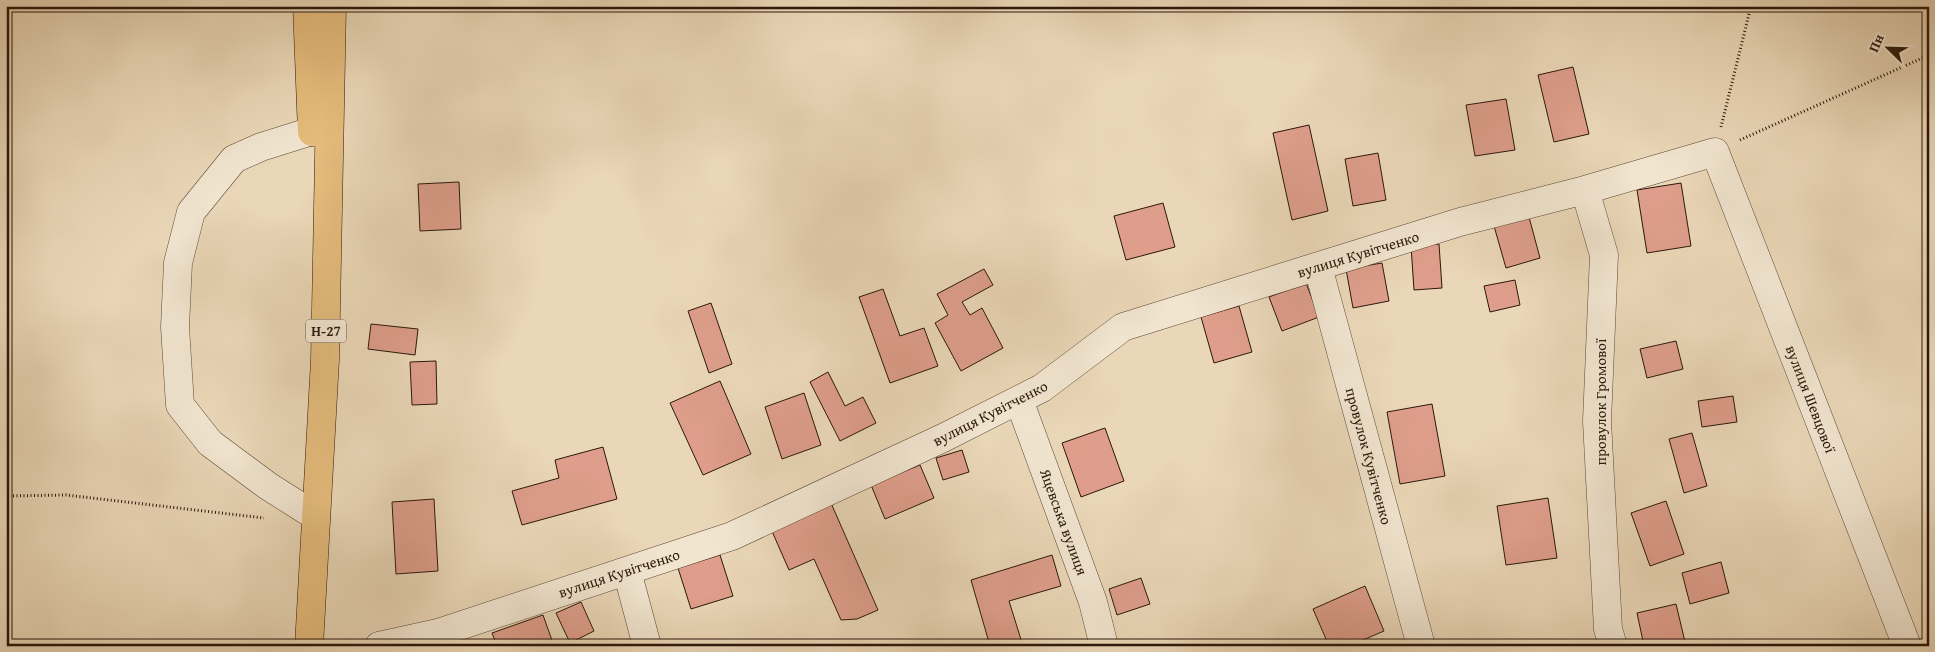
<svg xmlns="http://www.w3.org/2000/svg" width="1935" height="652" viewBox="0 0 1935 652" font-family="'Gentium Book Plus',serif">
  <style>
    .building { fill: #de9e8b; stroke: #2b170a }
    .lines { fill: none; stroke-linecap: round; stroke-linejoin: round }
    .minor-casing { stroke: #5b4735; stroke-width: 29 }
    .major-casing { stroke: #2b170a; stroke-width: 29 }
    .path { stroke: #2b170a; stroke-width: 3; stroke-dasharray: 1 2.5; stroke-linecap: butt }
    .minor { stroke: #f1e5d0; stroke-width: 28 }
    .major { stroke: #e5bc7c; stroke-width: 28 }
    .labels { text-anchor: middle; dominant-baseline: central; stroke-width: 4; stroke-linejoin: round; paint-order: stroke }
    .shield { fill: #f1e5d0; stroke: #665545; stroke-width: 1 }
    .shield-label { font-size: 14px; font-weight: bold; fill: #2b170a }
    .street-label { font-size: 15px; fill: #2b170a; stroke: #f1e5d0 }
  </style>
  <rect width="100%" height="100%" fill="#ead7b7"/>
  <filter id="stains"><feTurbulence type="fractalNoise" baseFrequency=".004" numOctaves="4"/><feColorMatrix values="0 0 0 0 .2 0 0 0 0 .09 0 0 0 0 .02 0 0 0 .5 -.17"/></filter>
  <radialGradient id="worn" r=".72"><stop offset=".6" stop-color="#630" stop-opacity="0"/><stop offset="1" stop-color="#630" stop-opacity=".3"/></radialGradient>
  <path class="building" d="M1573,67L1589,134L1554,142L1538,75Z
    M1506,99L1515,150L1475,156L1466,105Z
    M1309,125L1328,211L1292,220L1273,133Z
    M1378,153L1386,200L1353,206L1345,159Z
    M459,182L461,229L420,231L418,184Z
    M1681,183L1691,246L1647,253L1637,190Z
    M1163,203L1175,247L1126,260L1114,216Z
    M1529,217L1540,258L1506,268L1494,226Z
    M1439,244L1442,288L1414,290L1411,246Z
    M1382,263L1389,301L1353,308L1346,269Z
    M984,269L993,285L962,302L970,315L982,308L1003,348L961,371L935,323L948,315L937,294Z
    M1515,280L1520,305L1490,312L1484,286Z
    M1306,283L1319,317L1282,331L1269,297Z
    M883,289L900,336L924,328L938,366L890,383L859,297Z
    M711,303L732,364L709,373L688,311Z
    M1239,306L1252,352L1214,363L1201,317Z
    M371,324L418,329L415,355L368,349Z
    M1676,341L1683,369L1647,378L1640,349Z
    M436,361L437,404L412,405L410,362Z
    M828,372L845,406L863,397L876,423L840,441L810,382Z
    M720,381L751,454L703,475L670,403Z
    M804,393L821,445L782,459L765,407Z
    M1733,396L1737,422L1702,427L1698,401Z
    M1432,404L1445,476L1400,484L1387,412Z
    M1105,428L1124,481L1081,497L1062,443Z
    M1692,433L1707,486L1684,493L1669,439Z
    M603,447L617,499L522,525L512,491L559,478L555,460Z
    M962,450L969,472L943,480L936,458Z
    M920,465L934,498L885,519L871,485Z
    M1548,498L1557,558L1506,565L1497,506Z
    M434,499L438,571L396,574L392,502Z
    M1666,501L1684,554L1650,566L1631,513Z
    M831,503L878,610L857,619L841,620L814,559L789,570L771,529Z
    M720,555L733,596L691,609L678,568Z
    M1052,555L1061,586L1009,601L1023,646H990L971,580Z
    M1721,562L1729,593L1690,604L1682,573Z
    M1141,578L1150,604L1117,615L1109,589Z
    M1365,586L1384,631L1349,646H1329L1313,609Z
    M581,602L594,631L570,643L556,613Z
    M1676,604L1686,646H1644L1637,613Z
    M543,615L554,646H497L492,633Z"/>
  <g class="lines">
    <g class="minor-casing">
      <path id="minor" d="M1585,190L1604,255L1597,421L1608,629L1613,646
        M1318,267L1421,646
        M1019,400L1093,602L1104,646
        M316,514L309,512L268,486L210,443L180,405L175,327L178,263L191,212L234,159L261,147L312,131H329
        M627,571L647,646
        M379,646L438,633L732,536L943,438L1042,388L1123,327L1460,222L1585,190L1715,152L1907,646"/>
    </g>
    <g class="major-casing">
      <path id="major" d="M307,6L312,132
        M309,646L325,360L332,6"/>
    </g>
    <path class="path" d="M1721,127L1751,6
      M1740,140L1929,55
      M6,496L66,495L264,518"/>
    <use href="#minor" class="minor"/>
    <use href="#major" class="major"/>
  </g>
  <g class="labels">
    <rect class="shield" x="306" y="319.5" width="40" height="23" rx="4"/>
    <g class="shield-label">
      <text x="326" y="331">Н-27</text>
    </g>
    <g class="street-label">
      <text transform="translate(1358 254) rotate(-17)">вулиця Кувітченко</text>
      <text transform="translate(1811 399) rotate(69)">вулиця Шевцової</text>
      <text transform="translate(1600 402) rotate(-90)">провулок Громової</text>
      <text transform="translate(990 413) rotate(-27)">вулиця Кувітченко</text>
      <text transform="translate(1369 456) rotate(75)">провулок Кувітченко</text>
      <text transform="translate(1064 522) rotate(70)">Яцевська вулиця</text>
      <text transform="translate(619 573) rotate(-18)">вулиця Кувітченко</text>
    </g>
  </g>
  <rect width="1935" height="652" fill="none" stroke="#ead7b7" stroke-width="25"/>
  <rect x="8" y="8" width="1920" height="637" fill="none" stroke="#2b170a" stroke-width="2.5"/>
  <rect x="12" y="12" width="1910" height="627" fill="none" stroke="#2b170a"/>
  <g transform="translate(1888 48) rotate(293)" stroke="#f1e5d0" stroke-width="4" paint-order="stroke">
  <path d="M0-4L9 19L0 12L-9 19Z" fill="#2b170a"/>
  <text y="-8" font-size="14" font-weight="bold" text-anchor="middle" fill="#2b170a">Пн</text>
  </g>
  <rect width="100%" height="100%" filter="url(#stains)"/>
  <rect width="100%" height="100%" fill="url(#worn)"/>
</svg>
